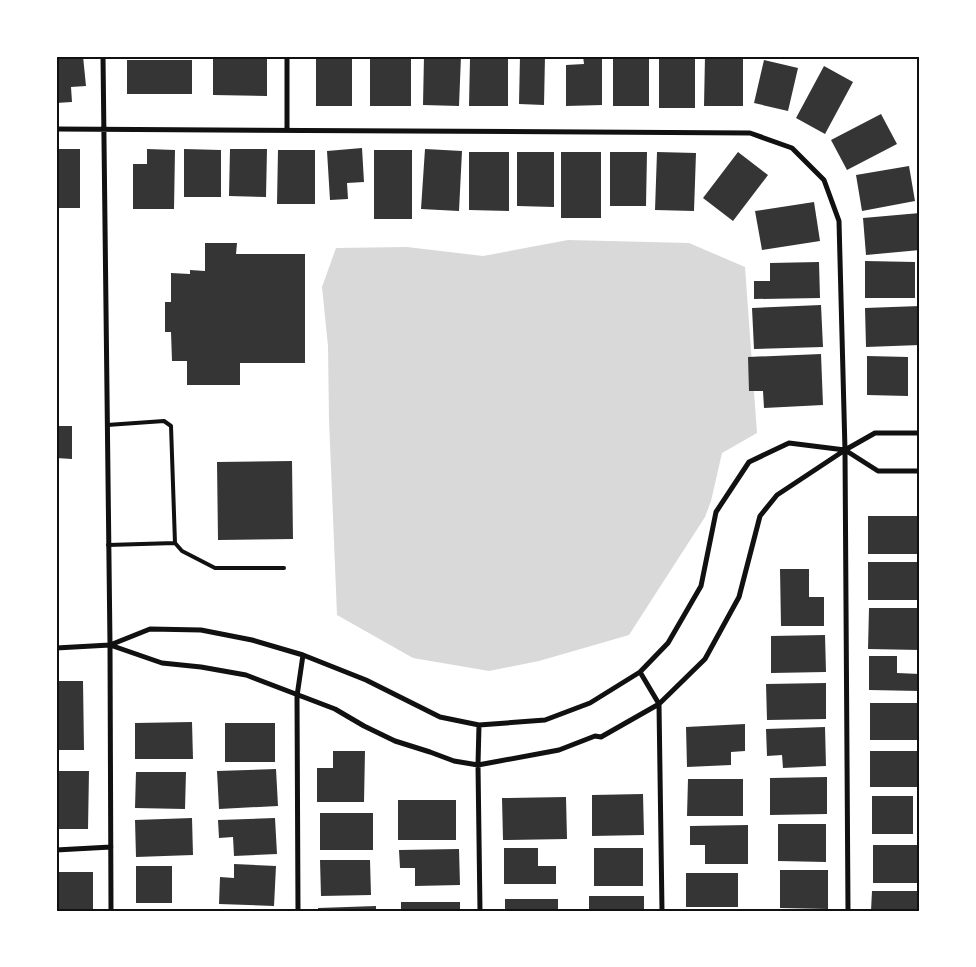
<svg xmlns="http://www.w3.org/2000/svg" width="976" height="967" viewBox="0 0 976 967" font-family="Rubik,sans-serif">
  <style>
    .water { fill: #d9d9d9 }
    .building { fill: #353535 }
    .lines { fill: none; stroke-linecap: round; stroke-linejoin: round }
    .service { stroke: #111; stroke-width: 4 }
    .minor { stroke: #111; stroke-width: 5 }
    .neatline { fill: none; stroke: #111; stroke-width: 2 }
  </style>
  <rect width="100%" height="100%" fill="#fff"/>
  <path class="water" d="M568,240L689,243L745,267L757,433L722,453L711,501L705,517L629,635L539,661L489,671L413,658L337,615L329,419L328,346L322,287L336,248L407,247L483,256Z"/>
  <path class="building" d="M83,56L86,86L71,87L72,102L56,103V58Z
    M316,56H352V106H316Z
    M370,56H411V106H370Z
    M424,56H461L459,106L423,105Z
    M520,56H545L544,105L519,104Z
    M583,56H602V105L566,106V65L584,64Z
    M613,56H649V106H613Z
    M705,56H743V106H704Z
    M659,58H695V108H659Z
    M213,59H267V96L213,95Z
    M470,59H508V106H469Z
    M127,60H192V94H127Z
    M764,60L798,68L788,111L754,103Z
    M824,66L853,82L825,134L796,118Z
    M881,114L897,144L847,170L831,140Z
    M362,148L364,182L347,183L348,199L330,200L327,151Z
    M56,149H80V208H56Z
    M147,149L175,150L174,209H133V164H147Z
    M184,149L221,150V197H184Z
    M230,149H267L266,197L229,196Z
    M425,149L462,151L459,211L421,209Z
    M278,150H315V204H277Z
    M374,150H412V219H374Z
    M469,152H509V211L469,210Z
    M517,152H554V207L517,206Z
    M561,152H601V218H561Z
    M610,152H647L646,206H610Z
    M657,152L696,153L694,211L655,210Z
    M738,152L768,175L733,221L703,198Z
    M909,166L915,201L862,211L856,175Z
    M814,202L820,241L762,250L755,211Z
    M920,213V250L866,255L863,218Z
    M205,243H237L236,254H305V363H240V385H187V361H172L171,332H165V302H171V273L190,274V270L205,271Z
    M865,261L915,262V298H865Z
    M819,262L820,298L754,299V281H770V263Z
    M821,305L823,347L754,349L752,308Z
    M920,306V345L866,347L865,308Z
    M821,354L823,405L764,408L763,391H749L748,357Z
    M867,356L908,357V396L867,395Z
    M59,426H72V459L56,458V442H59Z
    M292,461L293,539L218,540L217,462Z
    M868,516H920V554H868Z
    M868,562H920V600H868Z
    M780,569H809V597H824V626H781Z
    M869,608H920V650L868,649Z
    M825,635L826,672L771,673V636Z
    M869,656H897V673L920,674V691L869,690Z
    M56,681H83L84,750H56Z
    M826,683V719L767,720L766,684Z
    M870,703H920V740H870Z
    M192,722L193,759H135V723Z
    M225,723H275V762H225Z
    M745,724V751L731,752V765L687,767L686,727Z
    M825,727L826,766L783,768L782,755L767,756L766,729Z
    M333,751H365L364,802H317V768H333Z
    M870,751H920V787H870Z
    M276,769L278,806L219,809L217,771Z
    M56,771H89L88,829H56Z
    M136,772H186L185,809L135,808Z
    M827,777V814L770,815V778Z
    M688,779H743V816H687Z
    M643,794L644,835L592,836V795Z
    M872,796H913V834H872Z
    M566,797L567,839L503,840L502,798Z
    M398,800H456V840H398Z
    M320,813H373V850H320Z
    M192,818L193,855L136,857L135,820Z
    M275,818L277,854L234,856L233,837L219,838L218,820Z
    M778,824H826V862L778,861Z
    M748,825V864H705V845H690V826Z
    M873,845H918V883H873Z
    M504,848H538V866H556V884H504Z
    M594,848H643V886H594Z
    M459,849L460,885L415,886V868H400L399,850Z
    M320,860H370L371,895L321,896Z
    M234,864L276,866L274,906L219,904L220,877L234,878Z
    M136,866H172V903H136Z
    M780,870H828V909L780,908Z
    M56,872H93V911H56Z
    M686,873H738V907H686Z
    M872,891H920V911H871Z
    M589,896H644V911H589Z
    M505,899H558V911H505Z
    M401,902H460V911H401Z
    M376,906V911H318V908Z"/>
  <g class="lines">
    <path class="service" d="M107,425L164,421L171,426L175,543L182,551L215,568H284
      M108,545L175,543"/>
    <path class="minor" d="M103,56L110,645L111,911
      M287,56V129
      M56,129L750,133L792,148L824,180L839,221L845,450L848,911
      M110,645L162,663L201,667L246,675L335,709L364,726L395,741L430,752L454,761L478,765L559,750L595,736L601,737L659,704L705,659L739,597L760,516L777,495L845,450L875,433H920
      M56,648L110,645L150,629L201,630L252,640L303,655L366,680L440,717L479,725L545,720L590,703L640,672L668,643L701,586L716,512L749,462L789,443L845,450L878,471H920
      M640,672L659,704L662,911
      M479,725L478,765L480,911
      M56,850L111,847
      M298,911L297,696L303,655"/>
  </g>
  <rect width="976" height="967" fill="none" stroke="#ffffff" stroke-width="115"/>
  <rect x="58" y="58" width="860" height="852" class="neatline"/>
</svg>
